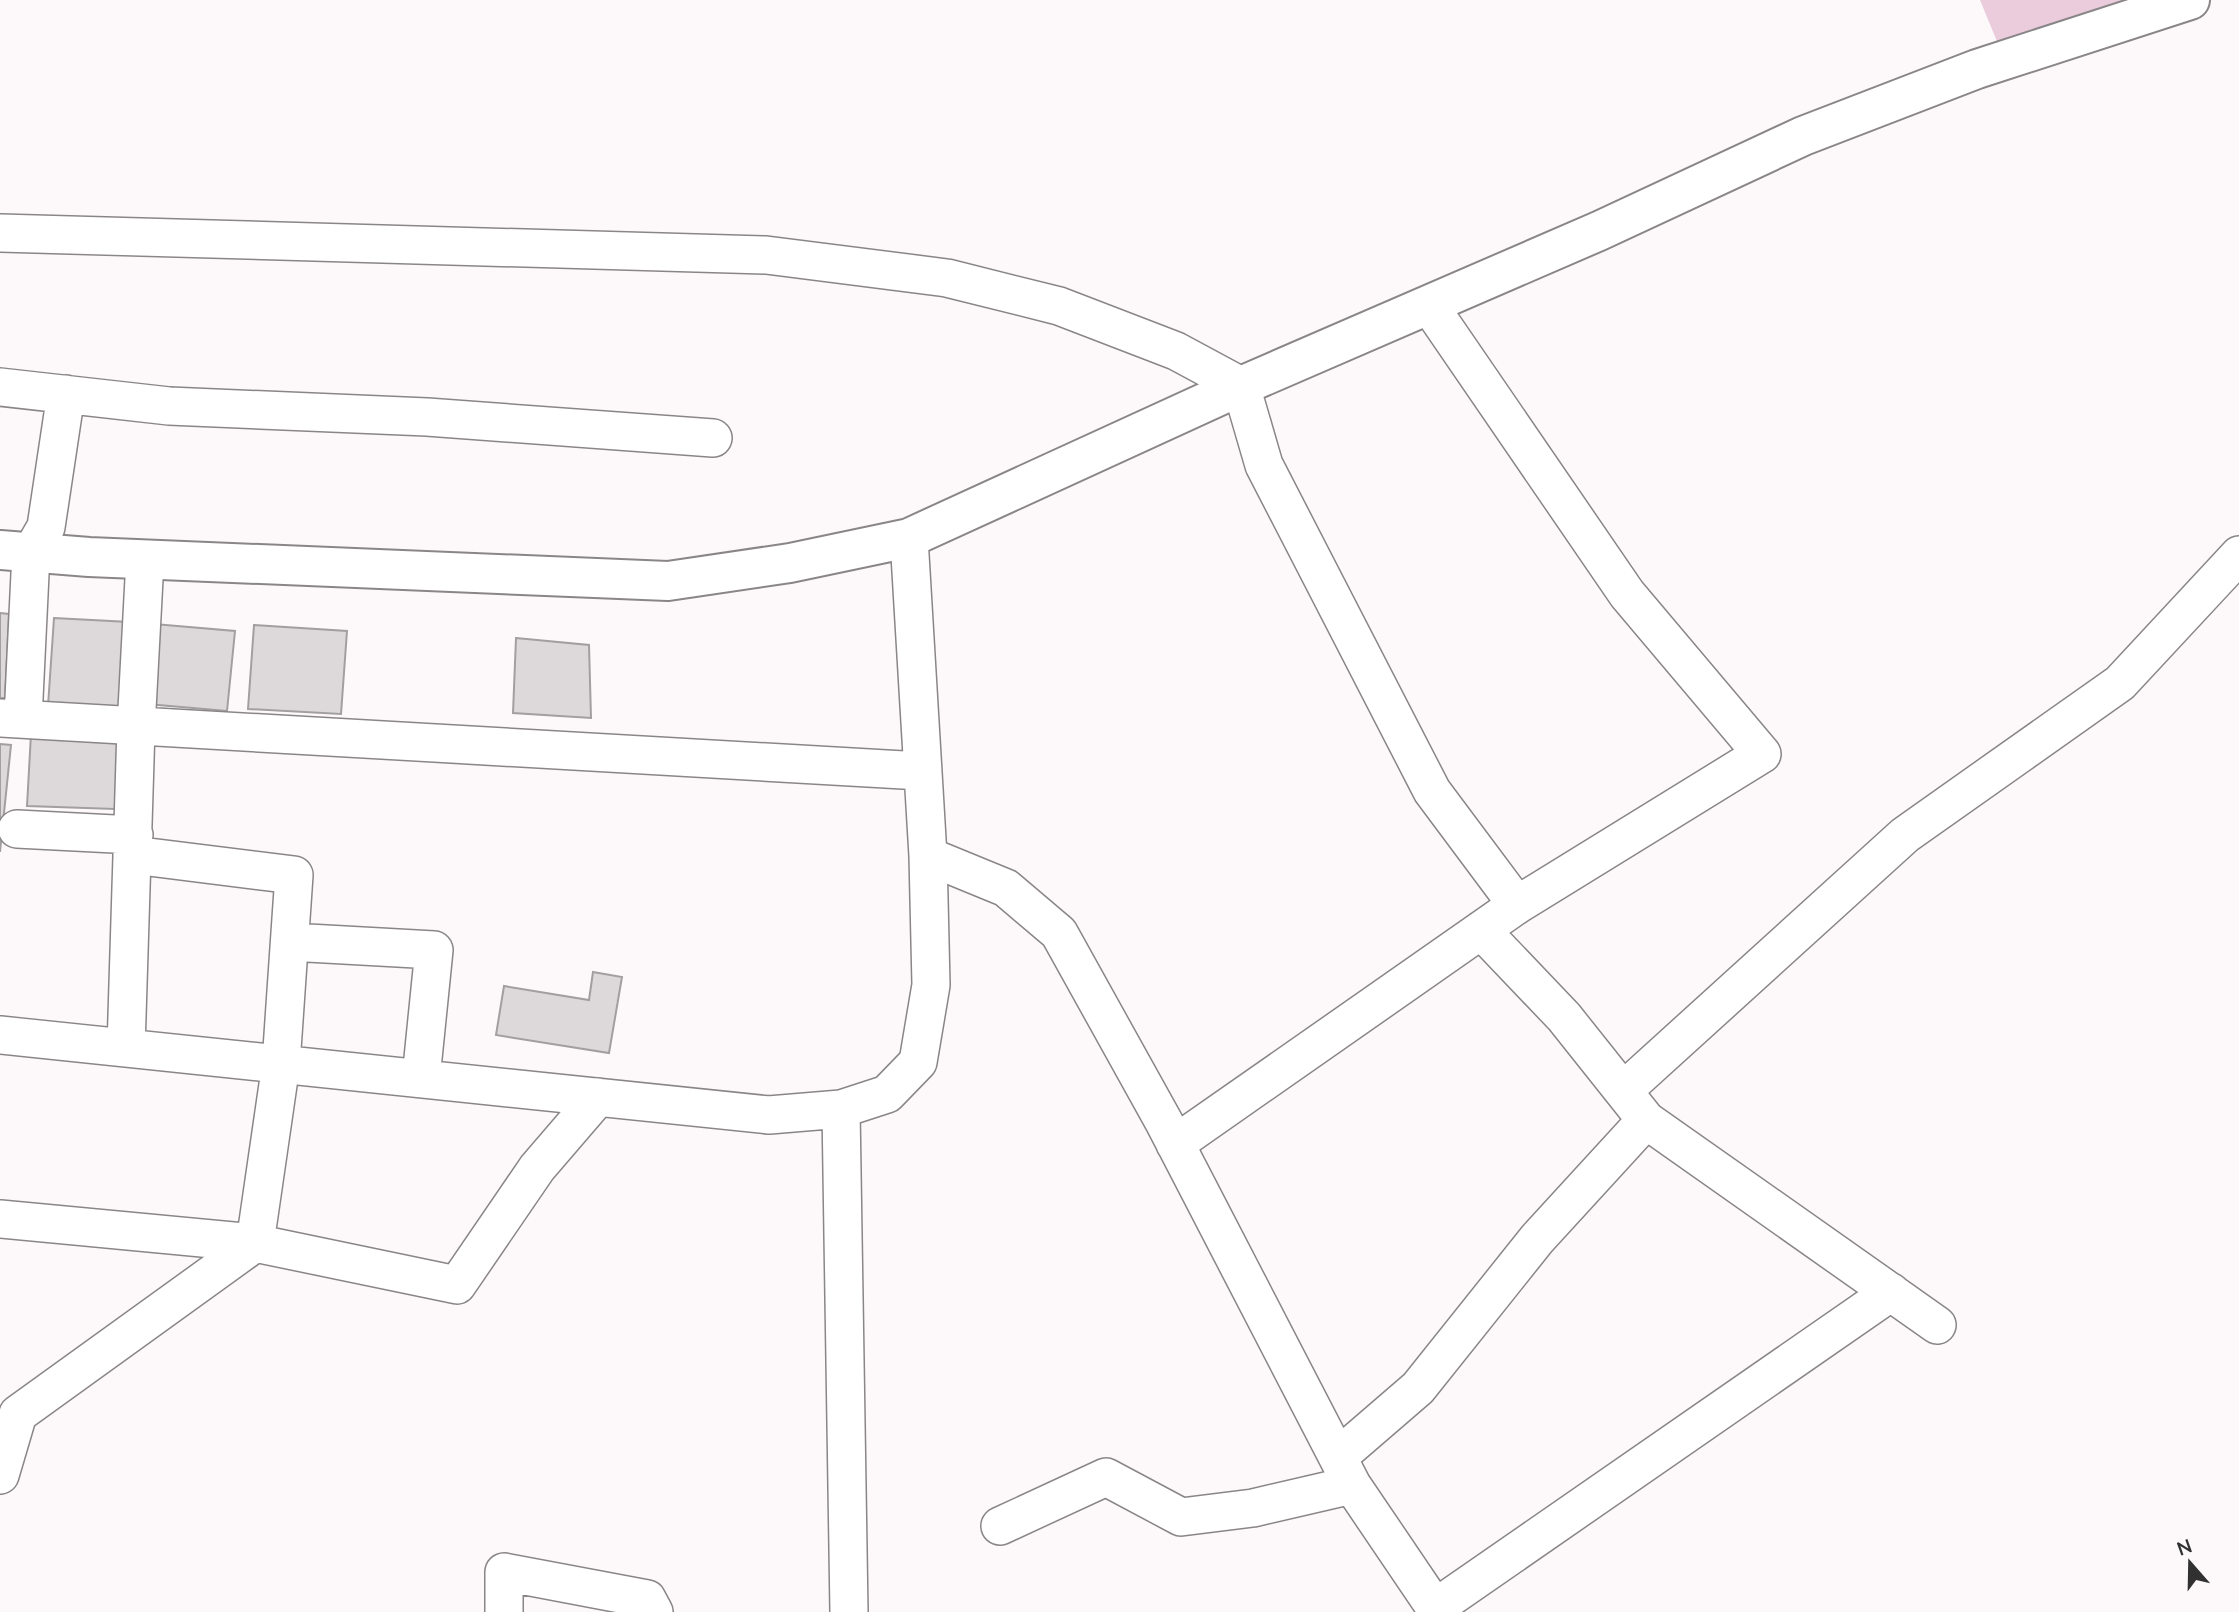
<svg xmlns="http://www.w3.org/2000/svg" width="2239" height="1612" viewBox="0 0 2239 1612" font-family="'Nunito Sans',sans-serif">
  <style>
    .green { fill: #eaccdd }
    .building { fill: #ddd9db; stroke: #a29fa1; stroke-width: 2 }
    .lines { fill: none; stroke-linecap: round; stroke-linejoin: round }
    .minor-casing { stroke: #8a8688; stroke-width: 40 }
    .tertiary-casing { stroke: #8a8688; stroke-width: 42 }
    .minor { stroke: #fff; stroke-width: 37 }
    .tertiary { stroke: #fff; stroke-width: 38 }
  </style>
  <rect width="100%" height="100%" fill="#fdf9fb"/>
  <path class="green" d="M1980,0H2161L1998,44Z"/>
  <path class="building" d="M0,613L9,614L5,698H0Z
    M54,618L129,622L124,710L48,706Z
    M154,624L235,631L227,711L147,704Z
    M254,625L347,631L341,714L248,709Z
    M516,638L589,645L591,718L513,713Z
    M31,734L118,737L115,809L27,806Z
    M0,744L11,745L0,852Z
    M593,972L622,977L609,1053L496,1035L504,986L589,1000Z"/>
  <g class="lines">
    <g class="minor-casing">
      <path id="minor" d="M0,233L766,255L947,278L1059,306L1176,351L1241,386L1264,465L1432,791L1517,905L1175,1144
        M1429,305L1627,594L1762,754L1517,905
        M0,387L169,406L427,417L713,438
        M0,718L921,771
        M23,719L31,553L46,527L66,394
        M17,829L134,835
        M928,856L1006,888L1059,933L1164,1122L1352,1485L1438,1612
        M1481,930L1564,1017L1646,1120L1937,1325
        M290,942L434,950L421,1078
        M0,1035L769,1115L841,1109L887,1094L918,1062L931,985L928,856L909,538
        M126,1048L136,728L145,560
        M1623,1091L1905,835L2120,683L2239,555
        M841,1109L849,1612
        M0,1219L255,1243L457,1285L537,1168L598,1097
        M1338,1457L1418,1388L1537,1239L1646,1120
        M0,1475L18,1414L255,1243L281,1064L294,875L133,855
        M1000,1526L1106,1477L1181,1517L1253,1508L1352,1485
        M1435,1608L1891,1292
        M504,1612V1572L647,1599L654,1612"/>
    </g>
    <g class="tertiary-casing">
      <path id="tertiary" d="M0,550L89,557L668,581L790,563L909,538L1241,386L1599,231L1803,136L1977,69L2190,0"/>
    </g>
    <use href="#minor" class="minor"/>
    <use href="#tertiary" class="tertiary"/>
  </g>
  <g transform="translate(2190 1563) rotate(340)" stroke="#fdf9fb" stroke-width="5" paint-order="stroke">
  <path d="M0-5L12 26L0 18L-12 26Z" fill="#323132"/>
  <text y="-10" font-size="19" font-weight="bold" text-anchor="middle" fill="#323132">N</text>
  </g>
</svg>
